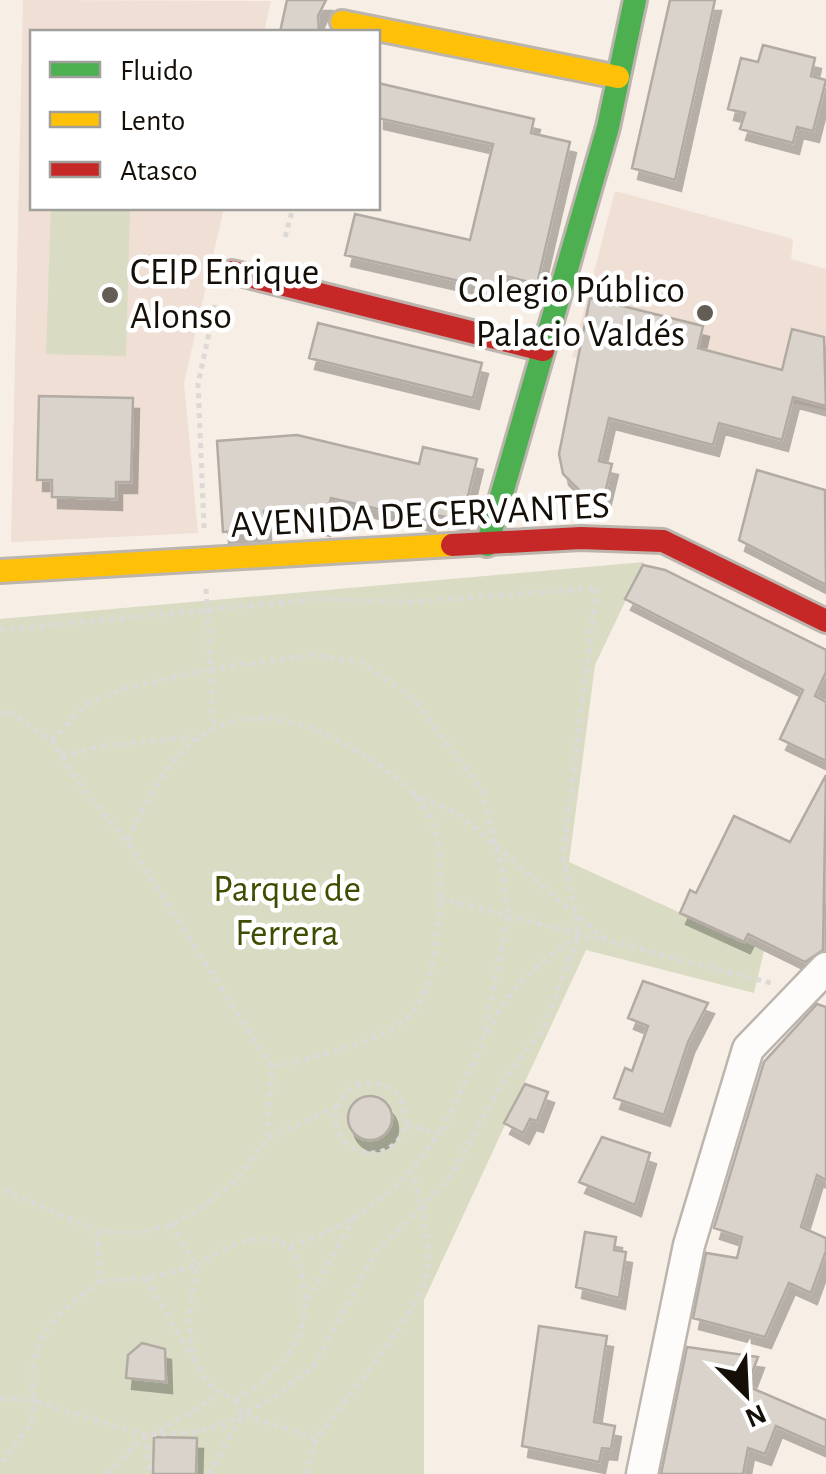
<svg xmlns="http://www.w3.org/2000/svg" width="826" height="1474" viewBox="0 0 826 1474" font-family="'Alegreya Sans',sans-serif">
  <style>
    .education { fill: #efdfd4 }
    .green { fill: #d9dbc3 }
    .building { fill: #dad3cb; stroke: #b2aba4; stroke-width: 2.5; filter: url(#shadow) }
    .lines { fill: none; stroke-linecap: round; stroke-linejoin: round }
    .street-casing { stroke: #bcb5ad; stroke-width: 35 }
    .fast-casing { stroke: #bcb5ad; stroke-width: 28 }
    .slow-casing { stroke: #bcb5ad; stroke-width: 28 }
    .jam-casing { stroke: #bcb5ad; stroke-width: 28 }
    .path { stroke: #dcd9d6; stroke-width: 5; stroke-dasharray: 5 5; stroke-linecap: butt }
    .street { stroke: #fefcfb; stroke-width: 30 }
    .fast { stroke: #4caf50; stroke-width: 22 }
    .slow { stroke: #ffc107; stroke-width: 22 }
    .jam { stroke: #c62828; stroke-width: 22 }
    .poi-dot { fill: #645d55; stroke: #fff; stroke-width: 4 }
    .labels { text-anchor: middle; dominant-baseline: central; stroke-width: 9; stroke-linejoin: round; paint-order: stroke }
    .poi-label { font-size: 38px; fill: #150f07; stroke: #fff; text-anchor: start }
    .street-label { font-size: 38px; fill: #150f07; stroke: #fff }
    .park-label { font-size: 38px; fill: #3d4d01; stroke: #fff }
  </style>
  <defs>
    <filter id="shadow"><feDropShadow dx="6" dy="11" stdDeviation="0" flood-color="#0004"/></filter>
  </defs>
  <rect width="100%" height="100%" fill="#f7eee5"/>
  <path class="education" d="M23,0L271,1L264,32H32V208H224L184,383L198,533L11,542Z
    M615,191L793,239L791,259L826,269V410L572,357Z"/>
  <path class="green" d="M51,208H130L126,356L46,354Z
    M644,562L595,665L569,862L764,951L754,993L586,950L424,1300V1474H0V619Z"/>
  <path class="building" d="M287,0H326L318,16L319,32H280Z
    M670,0H715L675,180L632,168Z
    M763,45L815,58L811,76L826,80L813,131L797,127L793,143L740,129L745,113L728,109L741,58L758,62Z
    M378,83L534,119L531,133L570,142L537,284L502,275L499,290L345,255L355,214L470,240L493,144L378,118Z
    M590,298L703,326L698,348L782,370L792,329L824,337L826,406L793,397L782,440L719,423L713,445L609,418L599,461L612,464L603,501L586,497L563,474L559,454Z
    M318,323L482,363L473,398L309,358Z
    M39,396L133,398L131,482H116V499L52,497V480H37Z
    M297,435L419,464L423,447L477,459L462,520L430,514L429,521L331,498L324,525L264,511L265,529L223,532L217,441Z
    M757,470L825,490L826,585L739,540Z
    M643,565L665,570L826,650V672L815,696L826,702V761L780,739L803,690L625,599Z
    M826,775L823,950L805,962L748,934L744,942L680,913L690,890L696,893L734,816L790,842Z
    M643,981L708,1003L688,1042L664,1115L614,1098L625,1068L632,1071L648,1026L628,1018Z
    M817,1004L826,1007V1180L817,1175L801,1227L826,1238V1251L811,1293L789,1283L765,1337L693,1318L706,1253L737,1258L742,1237L714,1228L764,1062Z
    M525,1084L548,1092L537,1121L530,1119L523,1133L504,1123Z
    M348 1118a22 22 0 1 1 44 0a22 22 0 1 1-44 0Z
    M602,1137L650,1153L635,1205L579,1182Z
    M585,1232L616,1237L614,1250L626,1252L619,1298L576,1287Z
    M539,1326L607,1336L594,1422L615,1426L611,1449L602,1448L599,1462L522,1446Z
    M142,1343L165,1349L166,1382L126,1378L128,1355Z
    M687,1347L758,1357L747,1386L826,1420V1448L776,1426L765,1454L748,1448L743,1474H661Z
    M154,1437L197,1438L196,1474H153Z"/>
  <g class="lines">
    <g class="street-casing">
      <path id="street" d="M642,1474L689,1245L748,1049L826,968"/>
    </g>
    <g class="fast-casing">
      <path id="fast" d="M487,545L608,127L635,0"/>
    </g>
    <g class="slow-casing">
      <path id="slow" d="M342,22L618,77
        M0,571L452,545"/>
    </g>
    <g class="jam-casing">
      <path id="jam" d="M232,272L543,350
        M452,545L581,538L663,541L826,621"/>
    </g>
    <path class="path" d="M285,237L293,208
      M204,528L198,384L216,301
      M206,589L214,728
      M0,630L321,599L413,602L597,588L563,856L576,915
      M0,713L8,711L52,741L86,793L127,841L272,1067L267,1138L236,1181L200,1209L171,1225L138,1233L97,1231L0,1188
      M52,741L85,705L123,689L210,669L313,655L361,662L413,698L482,791L504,878L508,916L481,1048
      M62,756L102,746L194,737
      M412,794L457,813L574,913
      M128,840C179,722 245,682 362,754C390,771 425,796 434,829C445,867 440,904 436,942C433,969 426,1007 401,1023C364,1047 315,1057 272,1067
      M440,898L606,941
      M488,1033C506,991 539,960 578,937L576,915L609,941L775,984
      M336 1118a35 35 0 1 1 70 0a35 35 0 1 1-70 0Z
      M406,1126L441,1134L481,1048
      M269,1138L338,1106
      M97,1231L101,1281C54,1315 25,1339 34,1401L145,1435L194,1432L225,1424L272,1398L314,1366L377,1250L422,1208L413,1173
      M290,1245C355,1227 402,1190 439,1133
      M146,1278L192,1357
      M101,1281L146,1278L197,1266C187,1313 179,1381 235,1399C298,1367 325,1308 289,1245C253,1231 227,1245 197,1266L171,1225
      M308,1300L354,1218
      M0,1398L34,1401L31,1423L0,1465
      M245,1415L316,1439C340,1407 420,1310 426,1277C431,1254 426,1231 422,1208L452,1174L504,1080L543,1029L578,937
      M159,1431L220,1394
      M145,1435L150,1474
      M108,1474L144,1436
      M208,1474L243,1414L235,1399
      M306,1474L316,1439"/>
    <use href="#street" class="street"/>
    <use href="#fast" class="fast"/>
    <use href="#slow" class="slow"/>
    <use href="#jam" class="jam"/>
  </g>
  <g class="poi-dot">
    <circle cx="110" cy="295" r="10"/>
    <circle cx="705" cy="313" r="10"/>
  </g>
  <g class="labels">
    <g class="poi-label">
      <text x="130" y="273">CEIP Enrique<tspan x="130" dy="44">Alonso</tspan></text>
      <text x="685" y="291" text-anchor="end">Colegio Público<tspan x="685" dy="44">Palacio Valdés</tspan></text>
    </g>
    <g class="street-label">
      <text transform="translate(420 516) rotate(-3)">AVENIDA DE CERVANTES</text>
    </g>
    <g class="park-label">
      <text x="287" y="890">Parque de<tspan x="287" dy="44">Ferrera</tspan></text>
    </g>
  </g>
  <rect x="30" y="30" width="350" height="180" fill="#ffffff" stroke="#a19f9c" stroke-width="2.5"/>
  <rect x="50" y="62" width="50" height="15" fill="#4caf50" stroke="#a19f9c" stroke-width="2.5"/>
  <text x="120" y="80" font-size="30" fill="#150f07">Fluido</text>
  <rect x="50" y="112" width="50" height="15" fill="#ffc107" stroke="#a19f9c" stroke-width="2.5"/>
  <text x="120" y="130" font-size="30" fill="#150f07">Lento</text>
  <rect x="50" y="162" width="50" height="15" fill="#c62828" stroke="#a19f9c" stroke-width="2.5"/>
  <text x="120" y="180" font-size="30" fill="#150f07">Atasco</text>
  <g transform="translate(746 1394) rotate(156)" stroke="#ffffff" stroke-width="8" paint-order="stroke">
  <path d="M0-8L18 38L0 25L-18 38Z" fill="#150f07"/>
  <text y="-15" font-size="28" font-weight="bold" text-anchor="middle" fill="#150f07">N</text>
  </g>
</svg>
